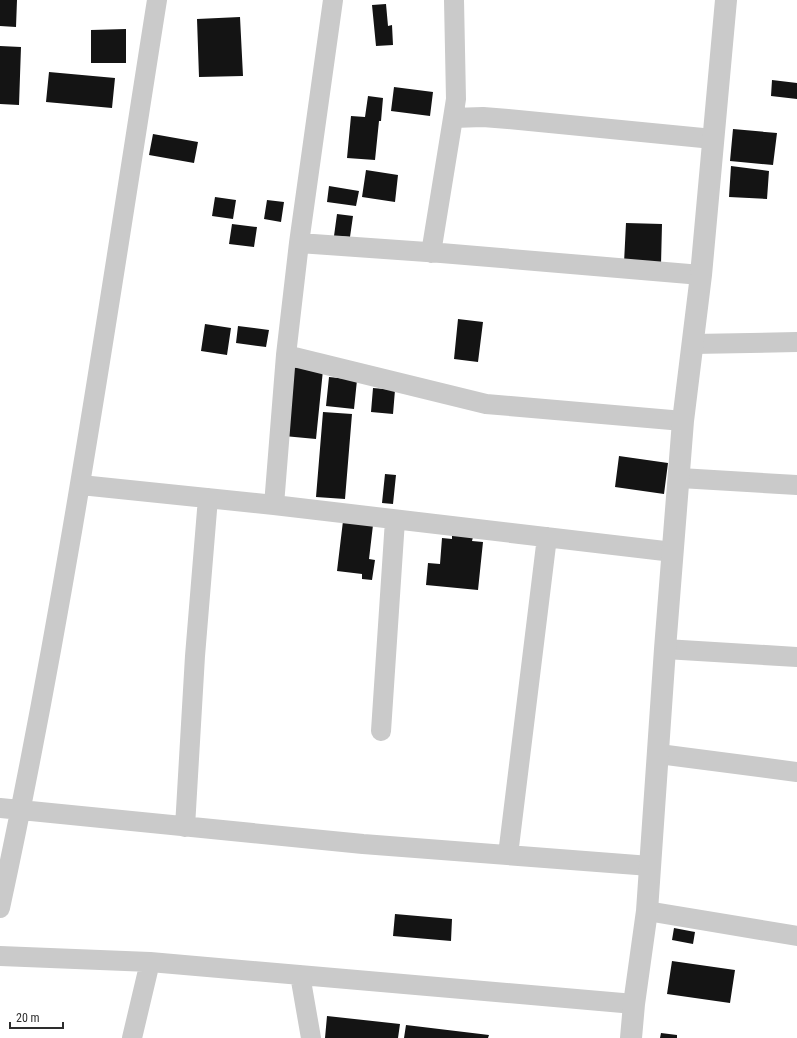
<svg xmlns="http://www.w3.org/2000/svg" width="797" height="1038" viewBox="0 0 797 1038" font-family="'Roboto Condensed',sans-serif">
  <style>
    .building { fill: #141414 }
    .lines { fill: none; stroke-linecap: round; stroke-linejoin: round }
    .minor { stroke: #cacaca; stroke-width: 20 }
    .tertiary { stroke: #cacaca; stroke-width: 22 }
  </style>
  <rect width="100%" height="100%" fill="#fff"/>
  <path class="building" d="M0,0H17L16,27L0,26Z
    M386,4L388,26L392,25L393,45L376,46L372,5Z
    M240,17L243,76L199,77L197,19Z
    M126,29V63H91V30Z
    M0,46L21,47L19,105L0,104Z
    M49,72L115,78L112,108L46,102Z
    M772,80L797,83V99L771,96Z
    M394,87L433,92L430,116L391,111Z
    M368,96L383,98L381,121H379L375,160L347,158L351,116L365,117Z
    M733,129L777,133L773,165L730,161Z
    M153,134L198,142L194,163L149,155Z
    M731,166L769,171L767,199L729,197Z
    M366,170L398,175L395,202L362,197Z
    M329,186L359,191L356,206L327,202Z
    M215,197L236,200L233,219L212,216Z
    M267,200L284,202L281,222L264,219Z
    M337,214L353,216L350,237L334,236Z
    M626,223L662,224L661,265L624,263Z
    M232,224L257,227L254,247L229,244Z
    M458,319L483,322L478,362L454,359Z
    M205,324L231,328L227,355L201,351Z
    M238,326L269,330L266,347L236,343Z
    M290,367L323,370L316,439L284,436Z
    M329,377L357,380L354,409L326,406Z
    M373,388L395,390L393,414L371,412Z
    M323,412L352,414L345,499L316,497Z
    M619,456L668,463L664,494L615,487Z
    M385,474L396,475L393,504L382,503Z
    M343,521L373,525L369,559L375,560L372,580L362,579V574L337,571Z
    M452,535L473,537L472,541L483,542L478,590L426,585L428,563L440,564L442,538L452,539Z
    M395,914L452,919L451,941L393,936Z
    M674,928L695,932L693,944L672,940Z
    M672,961L735,970L730,1003L667,994Z
    M327,1016L400,1024L398,1038H325Z
    M406,1025L489,1035L488,1038H404Z
    M661,1033L677,1035V1038H660Z"/>
  <g class="lines">
    <path class="minor" d="M453,118L456,99L454,0
      M299,243L441,253L701,275
      M431,253L453,118L483,117L508,119L713,139
      M693,344L797,342
      M286,355L486,404L683,421
      M680,478L797,485
      M81,485L274,505L673,552
      M274,505L286,355L299,243L333,0
      M665,649L797,657
      M381,731L395,520
      M659,754L797,772
      M0,808L363,844L650,866
      M185,827L195,656L208,498
      M508,855L547,537
      M0,908C65,607 109,303 157,0
      M647,911L797,936
      M0,956L150,962L634,1004
      M300,975L311,1038
      M132,1038L150,962"/>
    <path class="tertiary" d="M631,1038L634,1004L647,911L665,649L683,421L701,275L726,0"/>
  </g>
  <path d="M10 1022v6h53v-6" fill="none" stroke="#2d2d2d" stroke-width="2"/>
  <text x="16" y="1022" font-size="12" fill="#2d2d2d" stroke="#ffffff" stroke-width="3" paint-order="stroke">20 m</text>
</svg>
